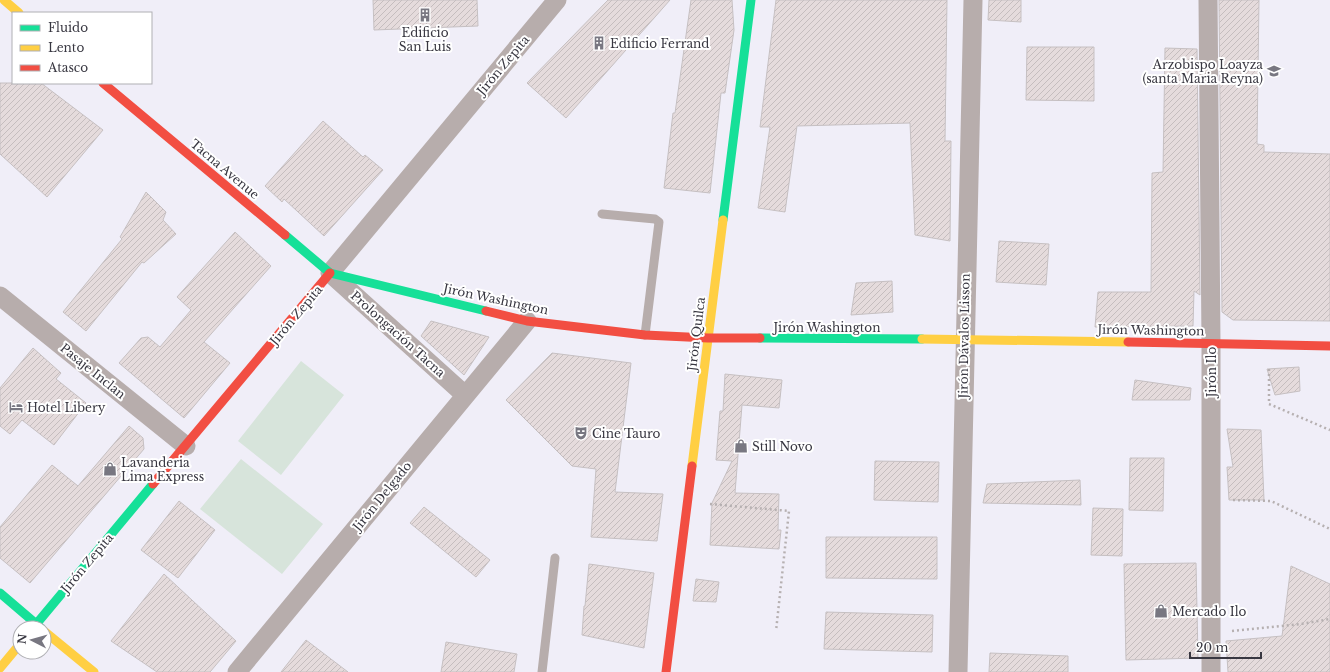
<svg xmlns="http://www.w3.org/2000/svg" width="1330" height="672" viewBox="0 0 1330 672" font-family="'Libre Baskerville',serif">
  <style>
    .grass { fill: #d7e4db }
    .building { fill: url(#building-hatch); stroke: #c6c0c2 }
    .lines { fill: none; stroke-linecap: round; stroke-linejoin: round }
    .path { stroke: #b6b0b1; stroke-width: 2.5; stroke-dasharray: 2 3; stroke-linecap: butt }
    .lane { stroke: #b7adac; stroke-width: 9 }
    .street { stroke: #b7adac; stroke-width: 19 }
    .fast { stroke: #16e098; stroke-width: 9 }
    .slow { stroke: #ffcf43; stroke-width: 9 }
    .jam { stroke: #f24e42; stroke-width: 9 }
    .labels { text-anchor: middle; dominant-baseline: central; stroke-width: 4; stroke-linejoin: round; paint-order: stroke }
    .poi-label { font-size: 12px; fill: #383741; stroke: #fff; text-anchor: start }
    .street-label { font-size: 12px; fill: #383741; stroke: #fff }
  </style>
  <defs>
    <pattern id="building-hatch" width="6" height="6" patternUnits="userSpaceOnUse"><rect width="6" height="6" fill="#e5dbdc"/><path d="M-1 1l2-2M0 6l6-6M5 7l2-2" fill="none" stroke="#c5bdbe"/></pattern>
  </defs>
  <rect width="100%" height="100%" fill="#f0eef8"/>
  <path class="grass" d="M301,361L344,395L281,475L238,441Z
    M241,459L323,524L282,574L200,509Z"/>
  <path class="building" d="M373,0H477L478,26L374,30Z
    M608,0H670L566,118L527,83Z
    M691,0H732L734,30L725,93H721L710,193L664,188L673,113H675Z
    M776,0H947L945,141H951L950,241L915,235L910,123L797,126L785,212L758,208L770,127H760Z
    M989,0H1021V22L988,20Z
    M1219,0H1259L1257,144L1264,145V152L1330,154V321L1233,320L1222,312Z
    M1027,47H1094V101L1026,100Z
    M1165,48L1197,49L1200,295L1194,291L1193,326L1095,327L1098,292H1151L1152,173L1163,172Z
    M0,83H41L103,130L47,197L0,154Z
    M323,121L363,157L365,155L383,170L324,236L284,199L282,202L265,186Z
    M146,192L166,212L163,220L176,234L144,263L142,262L86,331L63,312L122,239L120,237Z
    M235,232L271,266L204,342L230,363L184,418L119,363L141,338L148,337L160,347L191,310L177,297Z
    M999,241L1049,244L1046,285L996,282Z
    M892,281L893,312L851,315L856,283Z
    M431,321L489,337L464,375L421,336Z
    M33,348L61,373L56,379L86,403L54,445L22,420L10,434L0,426V388Z
    M552,353L631,363L615,492L663,494L657,541L591,537L596,469L572,466L506,400Z
    M1299,367L1300,391L1275,395L1267,369Z
    M725,374L782,380L779,408L742,405L735,493L779,494L778,530H781L779,549L710,545L712,503L732,461L716,460L720,411H723Z
    M1135,380L1191,388L1190,400H1132Z
    M129,426L143,438L144,449L30,583L0,558V527L52,465L78,486Z
    M1227,429L1261,430L1264,500H1229L1227,467H1233Z
    M1130,458H1164L1163,511L1129,510Z
    M875,461L939,462L938,502L874,500Z
    M1080,480L1081,505L983,503L987,484Z
    M179,501L215,530L178,578L141,550Z
    M424,507L490,560L476,577L410,523Z
    M1093,508L1123,509L1122,556L1091,555Z
    M826,537H937V579L826,578Z
    M1196,563L1198,658L1126,660L1124,564Z
    M589,564L654,573L644,648L582,635L584,606H585Z
    M1291,566L1330,584V672H1228L1226,641L1282,636Z
    M164,574L236,641L210,672H157L111,641Z
    M696,579L719,582L716,602L693,601Z
    M826,612L933,615L932,652L824,649Z
    M306,640L348,672H281Z
    M446,642L517,654L514,672H441Z
    M990,653L1068,656V672H989Z"/>
  <g class="lines">
    <path class="path" d="M1269,369V404L1330,430
      M1233,500L1271,501L1330,529
      M710,504L789,511L776,631
      M1232,631L1301,624L1330,619"/>
    <path class="lane" d="M602,214L655,219L659,222L645,335
      M542,672L555,558"/>
    <path class="street" d="M1208,0L1211,343V672
      M0,296L186,446
      M465,395L330,273L557,0
      M237,672L527,321
      M958,672L973,0"/>
    <path class="fast" d="M723,220L751,0
      M285,235L330,273L486,311
      M760,338L922,339
      M0,593L41,628
      M33,628L153,484"/>
    <path class="slow" d="M4,0L19,13
      M922,339L1128,342
      M692,466L723,220
      M44,631L94,672
      M0,668L20,644"/>
    <path class="jam" d="M103,83L285,235
      M486,311L527,321L645,335L708,338H760
      M1128,342L1330,346
      M153,484L330,273
      M666,672L692,466"/>
  </g>
  <defs>
    <g id="building-bare" transform="scale(1.08)"><path d="M-4-6H4V6H1V3H-1V6H-4ZM-2.5-4.3h1.7v1.8h-1.7ZM.8-4.3h1.7v1.8H.8ZM-2.5-1h1.7V.8h-1.7ZM.8-1h1.7V.8H.8Z" fill="#787781" stroke="#fff" stroke-width="2.5" paint-order="stroke"/></g>
    <g id="school-bare" transform="scale(1.08)"><path d="M0-5L7-2L0 1L-7-2ZM-4 1L0 2.5L4 1V4Q0 6-4 4Z" fill="#787781" stroke="#fff" stroke-width="2.5" paint-order="stroke"/></g>
    <g id="hotel-bare" transform="scale(1.08)"><path d="M-6-4.5h1.5V1H6V5H4.5V3h-9V5H-6ZM-4 0a1.8 1.8 0 1 1 3.6 0ZM.5 0V-2.5h3Q6-2.5 6 0Z" fill="#787781" stroke="#fff" stroke-width="2.5" paint-order="stroke"/></g>
    <g id="theatre-bare" transform="scale(1.08)"><path d="M-5-5.5Q0-4 5-5.5V0Q5 5 0 6Q-5 5-5 0ZM-3.3-2.5H-1v1.5H-3.3ZM1-2.5H3.3v1.5H1ZM-2.8 1Q0 5.5 2.8 1Z" fill="#787781" stroke="#fff" stroke-width="2.5" paint-order="stroke"/></g>
    <g id="shop-bare" transform="scale(1.08)"><path d="M-5-2.5h2.3a2.7 3.5 0 0 1 5.4 0H5L5.5 6h-11ZM-1.5-2.5h3a1.5 2.3 0 0 0-3 0Z" fill="#787781" stroke="#fff" stroke-width="2.5" paint-order="stroke"/></g>
  </defs>
  <g fill-rule="evenodd">
    <use href="#building-bare" x="425" y="15"/>
    <use href="#building-bare" x="599" y="43"/>
    <use href="#school-bare" x="1274" y="71"/>
    <use href="#hotel-bare" x="16" y="407"/>
    <use href="#theatre-bare" x="581" y="433"/>
    <use href="#shop-bare" x="741" y="446"/>
    <use href="#shop-bare" x="110" y="469"/>
    <use href="#shop-bare" x="1161" y="611"/>
  </g>
  <g class="labels">
    <g class="poi-label">
      <text x="425" y="32" text-anchor="middle">Edificio<tspan x="425" dy="14">San Luis</tspan></text>
      <text x="610" y="43">Edificio Ferrand</text>
      <text x="1263" y="64" text-anchor="end">Arzobispo Loayza<tspan x="1263" dy="14">(santa Maria Reyna)</tspan></text>
      <text x="27" y="407">Hotel Libery</text>
      <text x="592" y="433">Cine Tauro</text>
      <text x="752" y="446">Still Novo</text>
      <text x="121" y="462">Lavanderia<tspan x="121" dy="14">Lima Express</tspan></text>
      <text x="1172" y="611">Mercado Ilo</text>
    </g>
    <g class="street-label">
      <text transform="translate(503 65) rotate(-50)">Jirón Zepita</text>
      <text transform="translate(225 169) rotate(40)">Tacna Avenue</text>
      <text transform="translate(496 299) rotate(12)">Jirón Washington</text>
      <text transform="translate(296 315) rotate(-50)">Jirón Zepita</text>
      <text x="827" y="327">Jirón Washington</text>
      <text transform="translate(1151 330) rotate(1)">Jirón Washington</text>
      <text transform="translate(398 334) rotate(42)">Prolongación Tacna</text>
      <text transform="translate(696 334) rotate(-83)">Jirón Quilca</text>
      <text transform="translate(964 336) rotate(-89)">Jirón Dávalos Lisson</text>
      <text transform="translate(93 371) rotate(39)">Pasaje Inclan</text>
      <text transform="translate(1211 372) rotate(-90)">Jirón Ilo</text>
      <text transform="translate(382 496) rotate(-51)">Jirón Delgado</text>
      <text transform="translate(87 563) rotate(-50)">Jirón Zepita</text>
    </g>
  </g>
  <rect x="12" y="12" width="140" height="72" fill="#ffffff" stroke="#afafb3"/>
  <rect x="20" y="25" width="20" height="6" fill="#16e098" stroke="#afafb3"/>
  <text x="48" y="32" font-size="12" fill="#383741">Fluido</text>
  <rect x="20" y="45" width="20" height="6" fill="#ffcf43" stroke="#afafb3"/>
  <text x="48" y="52" font-size="12" fill="#383741">Lento</text>
  <rect x="20" y="65" width="20" height="6" fill="#f24e42" stroke="#afafb3"/>
  <text x="48" y="72" font-size="12" fill="#383741">Atasco</text>
  <g transform="translate(32 640) rotate(276)"><circle r="19" fill="#ffffff" stroke="#afafb3"/>
  <path d="M0-3L7 15L0 10L-7 15Z" fill="#787781"/>
  <text y="-6" font-size="11" font-weight="bold" text-anchor="middle" fill="#383741">N</text>
  </g>
  <path d="M1190 652v6h71v-6" fill="none" stroke="#383741" stroke-width="2"/>
  <text x="1196" y="652" font-size="12" fill="#383741" stroke="#ffffff" stroke-width="3" paint-order="stroke">20 m</text>
</svg>
